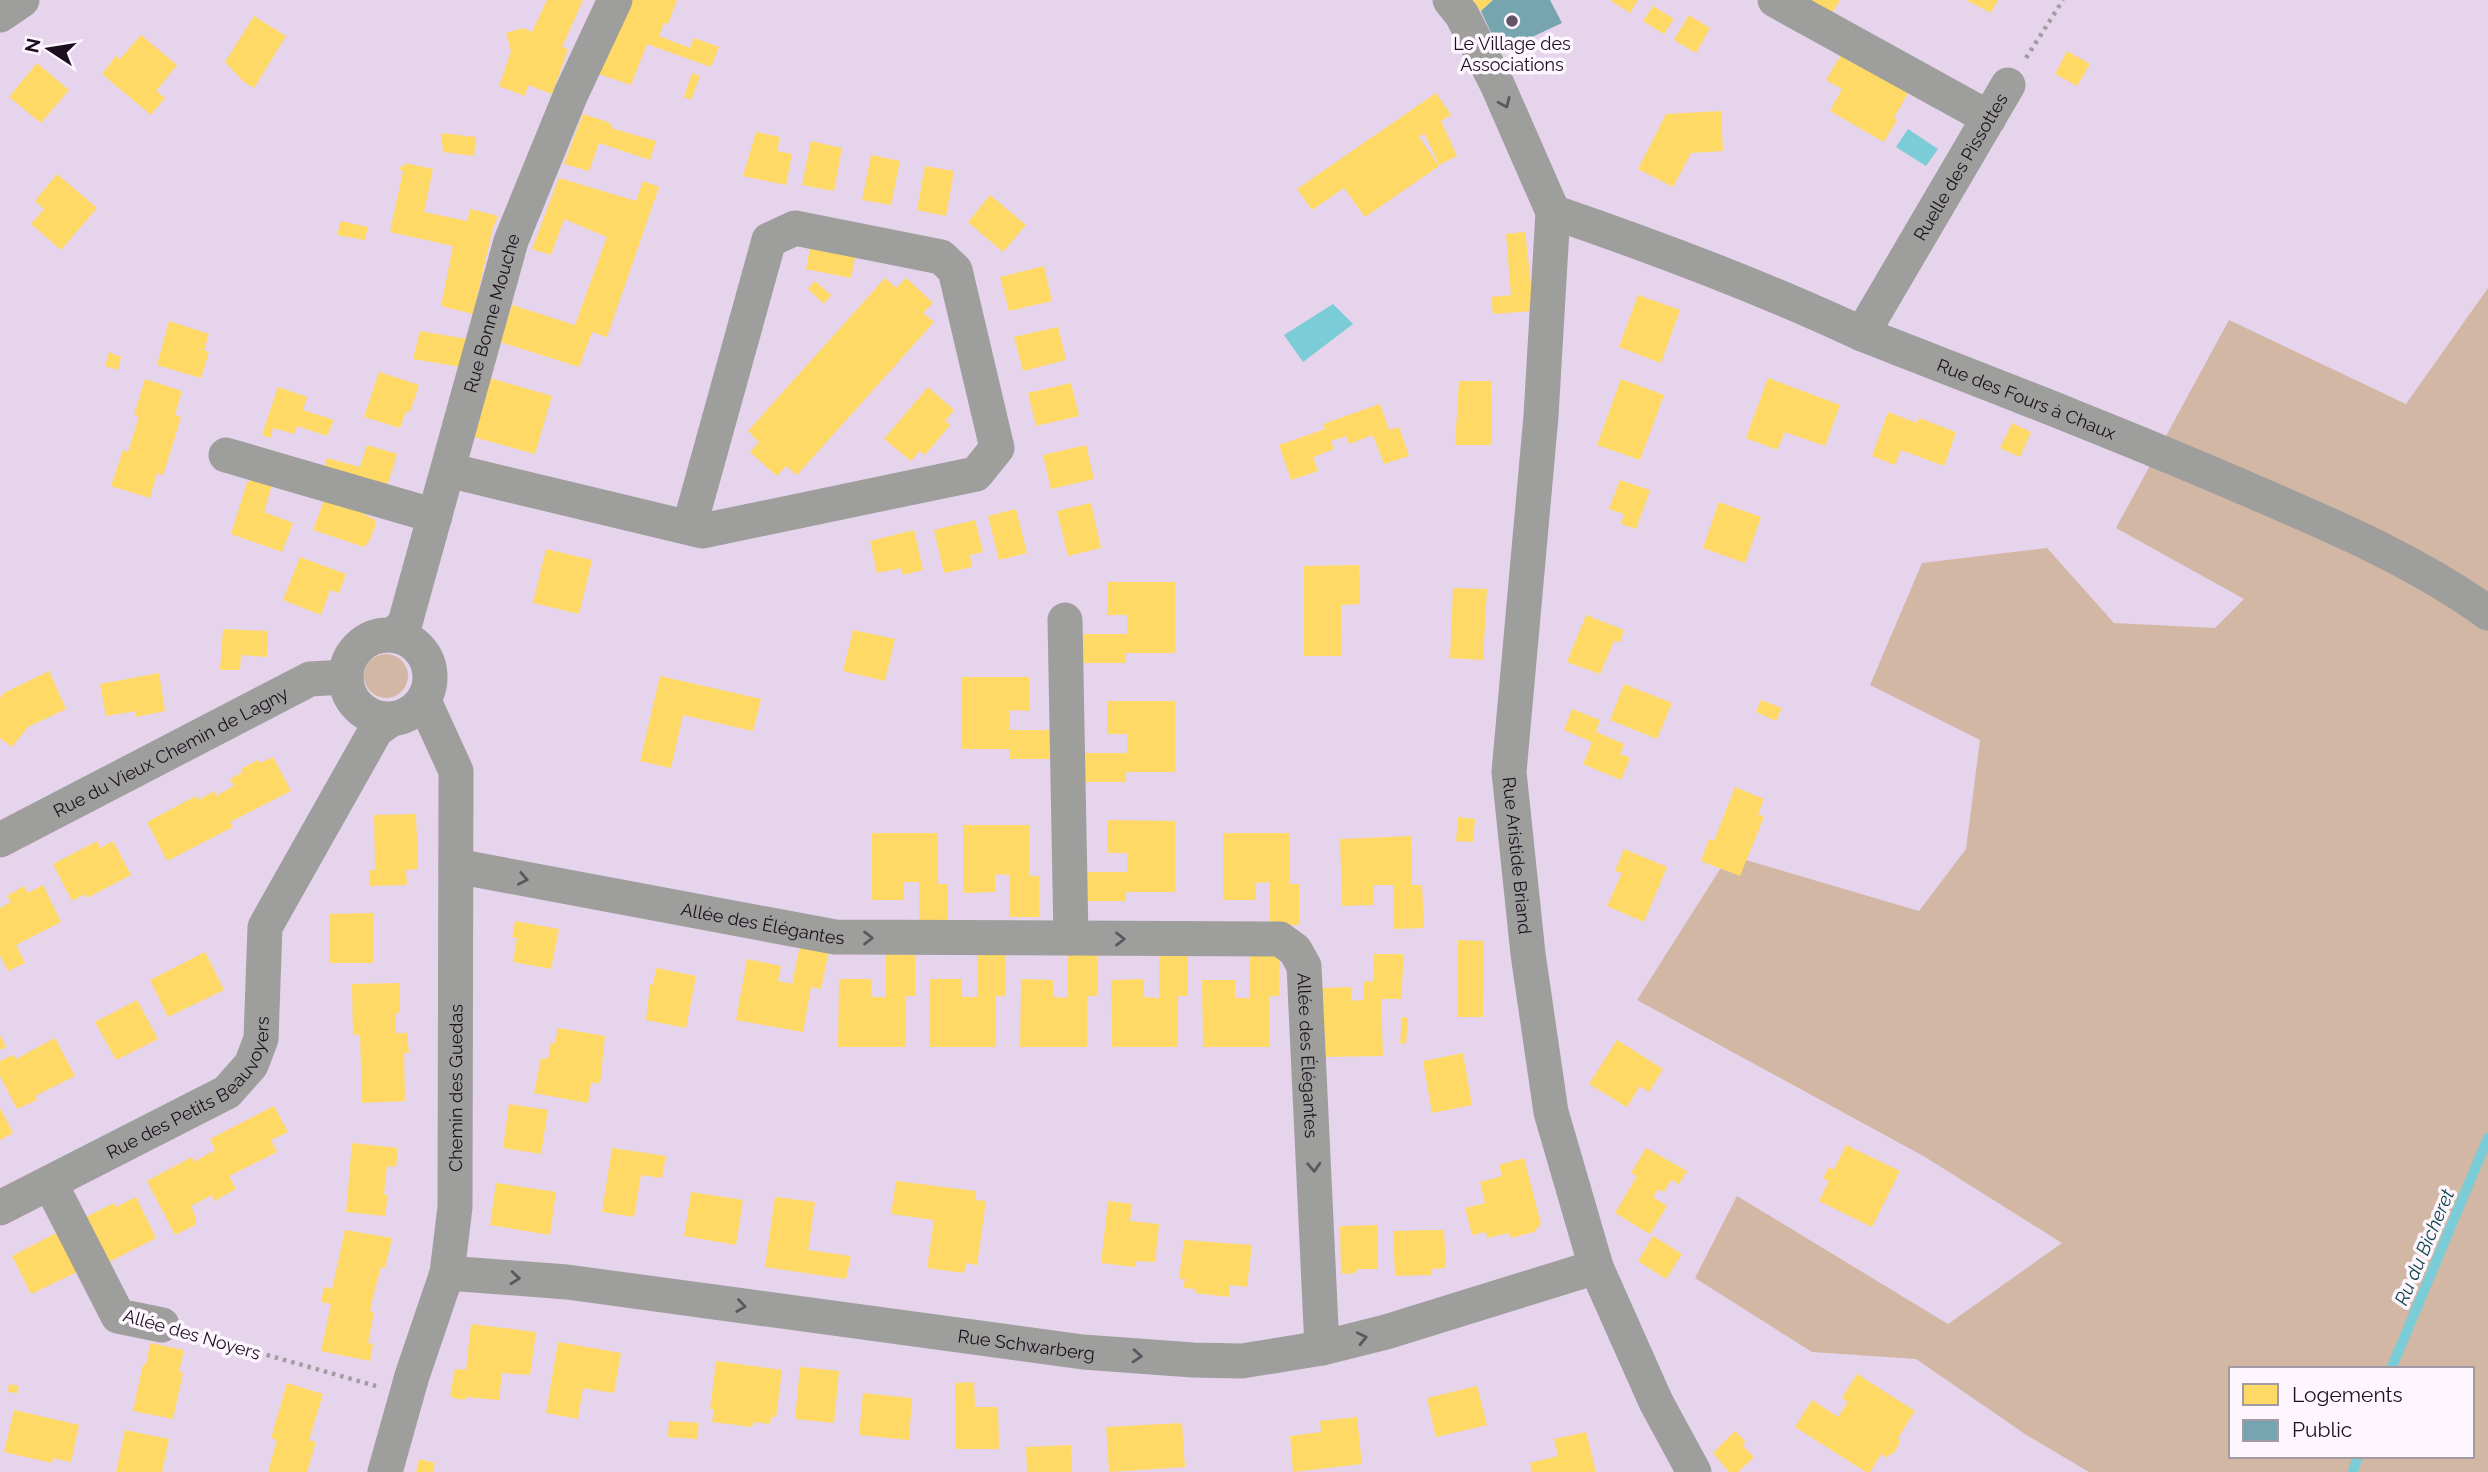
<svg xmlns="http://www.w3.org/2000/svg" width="2488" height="1472" viewBox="0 0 2488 1472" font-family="Raleway,sans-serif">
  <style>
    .green { fill: #d2b7a4; fill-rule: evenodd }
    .water { fill: #7accd6 }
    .homes { fill: #ffd966 }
    .public { fill: #76a5af }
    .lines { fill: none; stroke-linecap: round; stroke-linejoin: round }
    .stream { stroke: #7accd6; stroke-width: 10 }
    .path { stroke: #a09ea1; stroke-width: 4.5; stroke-dasharray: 3.5 5; stroke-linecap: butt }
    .minor { stroke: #9e9f9d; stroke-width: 35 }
    .oneway { stroke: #5c575e }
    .poi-dot { fill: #625467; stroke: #fdf6ff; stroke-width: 2.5 }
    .labels { text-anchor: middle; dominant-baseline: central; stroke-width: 7; stroke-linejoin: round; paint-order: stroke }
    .poi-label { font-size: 18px; fill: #1b0f1f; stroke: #fdf6ff }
    .street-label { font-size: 18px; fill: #1b0f1f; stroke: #fdf6ff }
    .water-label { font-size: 19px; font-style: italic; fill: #0d4547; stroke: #fdf6ff }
  </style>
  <rect width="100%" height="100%" fill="#e6d4ec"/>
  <path class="green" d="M2488,288V1472H2089L2025,1434L1916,1359L1812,1352L1695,1278L1737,1196L1948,1324L2062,1243L1925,1157L1637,1000L1729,855L1919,911L1966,849L1980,740L1870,685L1922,563L2047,548L2114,623L2215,628L2244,599L2116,528L2229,320L2406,404ZM2231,1369H2472V1456H2231Z
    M364 676a22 22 0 1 1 44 0a22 22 0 1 1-44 0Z"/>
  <path class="water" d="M1908,129L1938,149L1926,166L1896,147Z
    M1333,304L1353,324L1303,362L1284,335Z"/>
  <path class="homes" d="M547,0H583L562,47L568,49L552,94L528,85L525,96L499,86L511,51L506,33L523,28L532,32Z
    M631,0H677L668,24L664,23L659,36L690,48L694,38L719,47L711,67L647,44L631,85L599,74Z
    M1472,0H1493L1481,11Z
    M1610,0H1638L1630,13Z
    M1802,0H1840L1830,17Z
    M1966,0H1998L1991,13Z
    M1653,6L1674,19L1664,34L1643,21Z
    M1689,15L1710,28L1696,53L1674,40Z
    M254,16L286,36L254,88L244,82L225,62Z
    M141,35L177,65L156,91L165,98L151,115L102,74L116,56L120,59Z
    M1845,48L1912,86L1894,118L1897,120L1884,142L1830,111L1842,89L1826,80Z
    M2067,51L2090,64L2077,86L2055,74Z
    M37,63L69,90L41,123L9,97Z
    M692,73L700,76L691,100L684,97Z
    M1436,93L1451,115L1441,121L1457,156L1439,165L1424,133L1419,137L1439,166L1365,217L1344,188L1312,210L1297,189Z
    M1721,111L1723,151L1691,153L1673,187L1638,169L1666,114Z
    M583,114L605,121L612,125L611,128L656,141L650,160L599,143L589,171L564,164Z
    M756,132L780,137L777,151L792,154L786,185L743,176Z
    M441,133L476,137L474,156L443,152Z
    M811,141L842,148L834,191L802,185Z
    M871,155L900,161L891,205L862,200Z
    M405,163L433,169L424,212L467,221L470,209L498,216L493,227L473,314L441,306L453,246L390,232L403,171L400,170L401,165L405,166Z
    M925,166L954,171L946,216L917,210Z
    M57,174L97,208L61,250L31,224L44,209L35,201Z
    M559,178L636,201L643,181L659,187L607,337L592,332L579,367L500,342L512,305L575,325L607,237L564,219L551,255L532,249Z
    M990,195L1026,225L1003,252L968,222Z
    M341,221L368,227L365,240L337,235Z
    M1525,232L1532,293L1531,311L1493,314L1491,297L1511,295L1506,234Z
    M811,243L856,252L851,278L806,269Z
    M1044,266L1052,301L1009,311L1000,277Z
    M885,278L896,288L906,278L933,303L923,313L934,322L797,475L786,466L777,476L750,452L759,442L748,431Z
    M815,281L831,295L824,304L808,289Z
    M1638,295L1680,310L1661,363L1619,347Z
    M169,321L209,334L204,350L209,352L201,378L157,365Z
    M1058,327L1066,360L1023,371L1014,337Z
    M420,331L467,339L461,367L413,359Z
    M109,352L121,357L118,370L105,366Z
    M379,372L419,385L410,412L406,411L400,428L364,417Z
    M490,378L552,396L535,454L474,437Z
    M1768,378L1840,405L1825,446L1785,432L1777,450L1746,438Z
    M145,379L182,391L175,415L181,417L167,463L163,475L157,473L150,498L111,486L123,450L128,452L139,416L134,415Z
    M1621,379L1664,395L1640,460L1597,445Z
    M1459,381H1491L1492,445H1455Z
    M1071,383L1079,416L1036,426L1028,393Z
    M278,387L307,397L303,410L334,420L327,436L297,426L294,434L273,428L271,438L262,435Z
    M928,387L954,410L945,421L950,425L925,455L920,451L911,461L884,439Z
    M1380,404L1389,430L1399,427L1409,456L1384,464L1373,435L1349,444L1346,436L1331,441L1334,449L1313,457L1318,471L1291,480L1279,445L1325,429L1323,424Z
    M1888,412L1917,423L1919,418L1956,432L1944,466L1901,450L1895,465L1872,456Z
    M2012,423L2031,432L2020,457L2000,448Z
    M367,445L397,454L385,493L322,474L327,458L360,467Z
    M1086,445L1094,479L1051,489L1043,455Z
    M261,473L274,478L264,512L293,523L282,552L231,534L247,483Z
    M1620,480L1650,490L1636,529L1621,524L1624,514L1609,509Z
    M327,492L369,507L366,516L374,519L376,525L368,543L364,547L313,530Z
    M1719,502L1761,517L1745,563L1703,548Z
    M1091,503L1101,548L1068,556L1057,511Z
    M1016,509L1027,553L999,560L988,516Z
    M975,520L983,552L970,555L972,567L944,573L934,530Z
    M914,530L923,570L903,575L901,568L877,573L870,541Z
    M546,549L592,560L579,614L533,603Z
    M300,557L346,574L339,593L330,590L321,615L283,600Z
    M1359,565L1360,604L1341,605L1342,656H1304V566Z
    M1108,582H1175V653H1126V663H1083V634H1127V615H1107Z
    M1453,588L1487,589L1483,660L1450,658Z
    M1586,615L1624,630L1620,642L1614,641L1600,674L1567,662Z
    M223,629L268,631L267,657L241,655L240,670H220Z
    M853,630L895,639L885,681L843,671Z
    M49,671L66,709L28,727L12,747L0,738V698L4,693Z
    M159,673L165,711L136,717V711L106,716L100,684Z
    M660,676L761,699L753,731L683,715L671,768L640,761Z
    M961,677H1029V711L1009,710V730H1054L1053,759H1010V749H961Z
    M1624,684L1672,703L1657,739L1610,720Z
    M1761,700L1782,708L1776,721L1756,712Z
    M1107,701H1175V772H1126V782H1083V753H1127V734H1107Z
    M1572,709L1600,720L1596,732L1624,744L1620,754L1630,758L1621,780L1583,764L1592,742L1564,730Z
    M273,757L291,791L230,822L233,827L167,861L147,822L196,796L198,800L215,791L216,796L234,786L230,779L243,772L241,769L258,760L260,763Z
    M1735,787L1764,799L1758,814L1764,817L1740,876L1701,861L1709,839L1714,841Z
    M416,814L418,869L406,870L407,885L369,886V870H375L374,815Z
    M1458,817L1475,819L1473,842L1456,841Z
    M1107,820L1175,821V892H1126V901H1083V872H1127V853H1107Z
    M963,825H1029V876H1039V917H1009L1010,875L995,874V892L963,893Z
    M872,833H938V884H948V925H919V882H904V900H872Z
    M1223,833H1290L1289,884H1299V925H1270V882L1256,883V900H1223Z
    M1411,836L1412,885H1422L1424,928L1394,929L1393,885H1374V905L1342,906L1340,839Z
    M97,841L100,848L113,841L131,875L87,898L85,894L72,901L53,864Z
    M1624,849L1667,867L1644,922L1607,906L1622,873L1615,871Z
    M43,885L61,922L16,945L25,963L8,971L0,955V908L11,902L7,896L24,886L28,893Z
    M373,913V963H329V914Z
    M515,921L559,929L551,969L513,962L517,938L512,937Z
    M1458,940L1484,941L1483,1017H1457Z
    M800,945L829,951L821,989L811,987L803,1032L736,1020L747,959L781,966L778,981L792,984Z
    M205,952L224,990L168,1017L150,980Z
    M886,954L915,955V996H905V1047H838L839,979H871V997H886Z
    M1373,954H1404L1401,999H1381L1383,1056L1321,1057L1319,988L1351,987V1001L1364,1000V982L1374,981Z
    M977,955H1006V996H996V1047H929L930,979H962V997H977Z
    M1068,955H1097V996H1087V1047H1020L1021,979L1053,980V997L1068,998Z
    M1159,955H1188V996H1178V1047H1112L1111,980L1144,979V997L1159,998Z
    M1250,955H1279V996H1269V1047H1203L1202,980H1235V998H1249Z
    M656,968L696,976L686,1028L646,1020L650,984L653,985Z
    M400,983V1013H395L396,1033H407L409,1053H404L405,1101L362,1103L360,1035H353L352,984Z
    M137,1000L158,1039L116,1060L95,1022Z
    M1402,1017L1408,1018L1406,1044L1400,1043Z
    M558,1028L605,1036L600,1084L591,1082L588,1103L534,1093L541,1058L548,1059L551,1042L555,1043Z
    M0,1035L6,1047L0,1050Z
    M55,1038L75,1076L35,1096L37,1100L17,1109L0,1076V1061L13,1055L16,1059Z
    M1617,1040L1663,1069L1649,1092L1640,1086L1627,1107L1589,1084Z
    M1463,1053L1472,1105L1432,1113L1423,1061Z
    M509,1104L548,1110L541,1154L503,1148Z
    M274,1106L288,1132L271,1140L277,1152L229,1176L236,1189L214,1201L212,1195L191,1206L196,1218L195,1225L175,1235L147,1181L192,1157L194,1162L215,1150L210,1139Z
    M0,1108L13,1133L0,1140Z
    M352,1143L398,1148L396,1167L387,1166L384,1194L388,1195L385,1216L346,1212Z
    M1846,1145L1900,1171L1872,1227L1819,1201L1829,1181L1823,1178L1829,1167L1834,1170Z
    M612,1148L666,1156L662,1178L641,1175L634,1217L602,1212Z
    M1646,1148L1687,1171L1679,1184L1671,1180L1664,1192L1658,1189L1653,1197L1667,1206L1650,1234L1615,1213L1637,1176L1631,1173Z
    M1524,1158L1541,1224L1534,1232L1511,1238L1509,1233L1487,1238L1486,1232L1472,1235L1465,1208L1485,1203L1480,1182L1502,1176L1499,1165Z
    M896,1181L976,1191L975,1200L986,1201L977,1265L966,1263L964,1273L927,1268L934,1220L891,1214Z
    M496,1183L556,1192L550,1235L490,1225Z
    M691,1192L743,1200L736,1245L684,1236Z
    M136,1197L156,1238L105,1264L82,1219L114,1203L116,1207Z
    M775,1197L815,1202L808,1250L851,1256L846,1279L765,1267Z
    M1108,1201L1132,1204L1130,1221L1159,1224L1155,1262L1135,1261V1267L1101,1263Z
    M1378,1225V1269H1357L1356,1273L1341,1274L1340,1226Z
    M345,1230L392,1238L385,1268L381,1267L373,1297L370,1311L374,1312L368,1343L373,1344L370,1361L321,1351L331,1304L321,1302L324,1287L332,1289Z
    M1431,1230H1444L1446,1268L1432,1269V1275L1395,1276L1393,1231Z
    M60,1231L81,1270L31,1294L12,1256Z
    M1653,1236L1682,1254L1666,1279L1638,1261Z
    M1184,1240L1252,1245L1247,1287L1230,1285L1229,1297L1195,1293L1196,1289L1183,1288L1185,1279H1179Z
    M471,1324L536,1332L530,1375L502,1373L499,1400L466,1397V1400L453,1398L450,1395L455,1369L466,1370Z
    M558,1342L621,1353L614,1393L583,1388L578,1419L546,1413Z
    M150,1343L184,1350L179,1372L183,1373L173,1419L133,1411L143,1364L146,1365Z
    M716,1361L782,1370L776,1417H771L770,1424L754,1422L752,1427L712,1422L714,1409H710Z
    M800,1367L839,1371L834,1423L795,1419Z
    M1857,1374L1915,1411L1898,1438L1900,1442L1894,1453L1890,1454L1887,1458L1881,1454L1870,1472H1866L1795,1427L1812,1400L1838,1417L1848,1402L1842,1398Z
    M974,1382L975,1407H998L999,1449H956L955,1383Z
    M287,1383L323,1394L309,1440L316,1442L307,1472H268L277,1440L271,1438Z
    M9,1384L19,1386L17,1393L8,1392Z
    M1477,1386L1487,1425L1436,1437L1427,1398Z
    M863,1393L912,1398L909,1440L859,1435Z
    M14,1410L79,1425L71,1462L53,1458L52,1463L4,1452Z
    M1357,1417L1362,1464L1293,1472L1290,1436L1321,1432L1320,1421Z
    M669,1421L699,1423L697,1439L668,1437Z
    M1182,1423L1185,1467L1109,1472L1106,1427Z
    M125,1430L169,1439L162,1472H116Z
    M1735,1431L1746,1442L1742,1445L1754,1457L1738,1472H1729L1713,1453Z
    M1586,1432L1596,1472H1532L1530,1463L1558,1456L1554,1439Z
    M1071,1445L1072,1472H1027L1026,1447Z
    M419,1459L435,1463L433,1472H416Z"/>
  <path class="public" d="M1493,0H1550L1562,23L1500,52L1481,11Z"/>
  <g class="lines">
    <path class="stream" d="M2391,1369L2488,1138
      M2353,1472L2358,1456"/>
    <path class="path" d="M2026,58L2063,0
      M193,1334L376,1386"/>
    <g class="minor">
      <path id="s1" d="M1450,0L1462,15L1497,84L1553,212L1541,416L1509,772L1528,954L1551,1112L1596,1267L1656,1402L1694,1472"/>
      <path d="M1775,0L1989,118"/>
      <path d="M0,15L22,0"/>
      <path id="s2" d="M1553,212C1658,248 1762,287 1862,334C1993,385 2123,435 2252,491C2333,526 2416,561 2488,613"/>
      <path id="s3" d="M1862,334L2008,85"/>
      <path d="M226,455L435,516"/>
      <path d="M448,470L702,531L976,474L997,448L955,270L941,257L795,228L769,240L689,528"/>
      <path d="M1065,620L1071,938"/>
      <circle cx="388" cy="677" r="42"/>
      <path id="s4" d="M394,635L405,623L511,241L571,94L615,0"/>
      <path id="s5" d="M0,840L310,679L346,677"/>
      <path id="s6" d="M456,866L835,937L1280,939L1295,950L1304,966L1322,1348"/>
      <path d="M50,1183L118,1316L162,1325"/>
      <path id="s7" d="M0,1208L227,1092L251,1065L261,1039L265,927L376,730L390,720"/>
      <path id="s8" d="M447,1273L567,1282L1083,1352L1193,1360L1242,1361L1322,1348L1386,1332L1596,1267"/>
      <path id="s9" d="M385,1472L412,1376L447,1273L455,1207L456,771L424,701"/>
    </g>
  </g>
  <defs><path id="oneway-chevron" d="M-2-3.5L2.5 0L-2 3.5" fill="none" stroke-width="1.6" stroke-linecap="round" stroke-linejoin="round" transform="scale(1.75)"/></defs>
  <g class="oneway">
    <use href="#oneway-chevron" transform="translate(1505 103) rotate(66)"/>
    <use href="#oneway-chevron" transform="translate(523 879) rotate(11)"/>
    <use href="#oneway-chevron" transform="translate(868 938)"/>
    <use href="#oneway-chevron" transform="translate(1120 939)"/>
    <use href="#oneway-chevron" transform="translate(1314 1167) rotate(87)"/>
    <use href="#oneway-chevron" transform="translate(515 1278) rotate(5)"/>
    <use href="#oneway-chevron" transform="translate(741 1306) rotate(8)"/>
    <use href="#oneway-chevron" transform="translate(1362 1338) rotate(-13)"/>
    <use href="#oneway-chevron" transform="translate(1137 1356) rotate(4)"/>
  </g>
  <circle class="poi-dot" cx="1512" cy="21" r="7"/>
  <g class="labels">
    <g class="poi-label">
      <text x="1512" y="43">Le Village des<tspan x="1512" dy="21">Associations</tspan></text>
    </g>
    <g class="street-label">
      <text stroke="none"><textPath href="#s3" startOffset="194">Ruelle des Pissottes</textPath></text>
      <text stroke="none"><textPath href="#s4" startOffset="338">Rue Bonne Mouche</textPath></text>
      <text stroke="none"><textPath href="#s2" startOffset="509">Rue des Fours à Chaux</textPath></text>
      <text stroke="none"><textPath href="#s5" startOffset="192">Rue du Vieux Chemin de Lagny</textPath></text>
      <text stroke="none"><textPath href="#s1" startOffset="882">Rue Aristide Briand</textPath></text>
      <text stroke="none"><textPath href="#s6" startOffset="312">Allée des Élégantes</textPath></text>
      <text stroke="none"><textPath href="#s6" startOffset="957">Allée des Élégantes</textPath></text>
      <text stroke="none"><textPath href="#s7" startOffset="231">Rue des Petits Beauvoyers</textPath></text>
      <text stroke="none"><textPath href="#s9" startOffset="394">Chemin des Guedas</textPath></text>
      <text transform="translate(192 1334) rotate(16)">Allée des Noyers</text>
      <text stroke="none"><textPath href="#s8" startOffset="584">Rue Schwarberg</textPath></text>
    </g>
    <g class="water-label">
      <text transform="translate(2424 1247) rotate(-67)">Ru du Bicheret</text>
    </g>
  </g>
  <rect x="2229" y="1367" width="245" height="91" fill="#fdf6ff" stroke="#a39aa5" stroke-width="2"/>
  <rect x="2243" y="1384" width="35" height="21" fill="#ffd966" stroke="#a39aa5" stroke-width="2"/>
  <text x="2292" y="1402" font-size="21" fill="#1b0f1f">Logements</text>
  <rect x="2243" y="1420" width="35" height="21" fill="#76a5af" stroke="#a39aa5" stroke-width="2"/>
  <text x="2292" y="1437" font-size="21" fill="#1b0f1f">Public</text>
  <g transform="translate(49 49) rotate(282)" stroke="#fdf6ff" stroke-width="5" paint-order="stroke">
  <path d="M0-5L12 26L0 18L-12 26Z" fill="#1b0f1f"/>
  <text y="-10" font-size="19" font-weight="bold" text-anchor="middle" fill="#1b0f1f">N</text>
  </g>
</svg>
